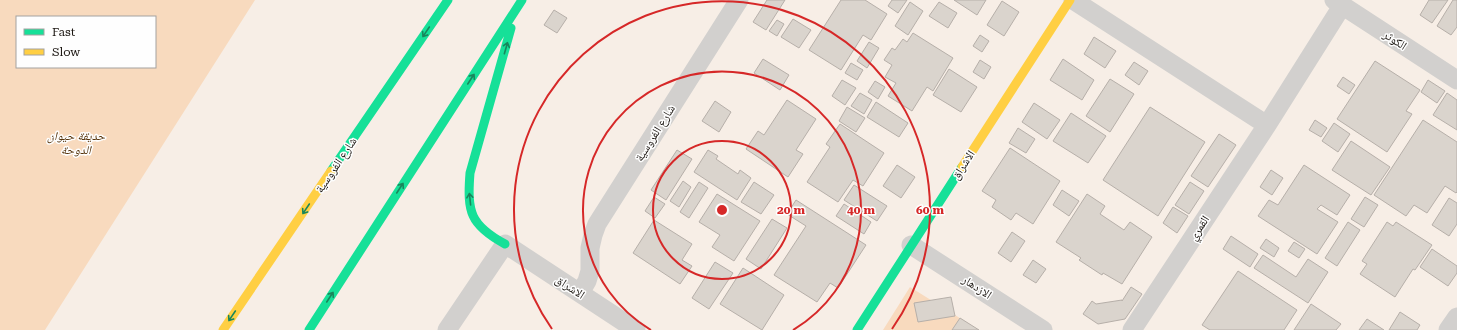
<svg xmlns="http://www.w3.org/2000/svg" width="1457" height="330" viewBox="0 0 1457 330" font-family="'Roboto Serif','Noto Naskh Arabic',serif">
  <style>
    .green { fill: #f8dabe; fill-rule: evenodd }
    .building { fill: #dad4cd; stroke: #b6afa9 }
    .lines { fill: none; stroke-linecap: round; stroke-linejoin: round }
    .street { stroke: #d2d0ce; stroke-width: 19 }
    .fast { stroke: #16e098; stroke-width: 9 }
    .slow { stroke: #ffcf43; stroke-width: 9 }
    .oneway { stroke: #19865c }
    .ring { fill: none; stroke: #d62828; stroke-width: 2 }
    .labels { text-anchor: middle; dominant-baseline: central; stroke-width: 3; stroke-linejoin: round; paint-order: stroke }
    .street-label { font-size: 12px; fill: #1c1712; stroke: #fefefe }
    .park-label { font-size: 12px; font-style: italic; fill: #543108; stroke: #fefefe }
    .centre { fill: #d62828; stroke: #fefefe; stroke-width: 2 }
    .ring-label { font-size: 12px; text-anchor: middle; font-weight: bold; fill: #d62828; stroke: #fefefe; stroke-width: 3; stroke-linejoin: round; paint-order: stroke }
  </style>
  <rect width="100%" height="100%" fill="#f7eee6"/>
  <path class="green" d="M0,0H255L45,330H0ZM17,17H155V67H17Z
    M910,287L979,330H883Z"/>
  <path class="building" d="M767,0H785L766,30L753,22Z
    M841,0H865L887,14L871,40L863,35L841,70L809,50Z
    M892,0H907L898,13L888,6Z
    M954,0H986L977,15Z
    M1429,0H1448L1432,23L1420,15Z
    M1453,0H1457V27L1451,35L1437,26Z
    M1002,1L1019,12L1004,36L987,25Z
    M910,2L923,11L908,35L895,26Z
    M939,2L957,13L948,28L929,16Z
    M554,10L567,18L557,33L544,25Z
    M793,19L811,30L799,48L781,37Z
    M777,20L784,24L777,36L769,31Z
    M913,33L953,58L933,91L927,87L912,111L888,96L896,83L885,77L892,65L884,60L892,48L895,50L903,39L907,42Z
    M980,35L989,41L982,52L973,46Z
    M1094,37L1116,51L1105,68L1084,54Z
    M869,42L879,48L867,68L857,61Z
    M763,59L789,75L780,90L754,73Z
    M1063,59L1094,80L1082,100L1050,80Z
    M980,60L991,67L984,79L973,72Z
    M1375,61L1420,90L1406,111L1412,114L1387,152L1337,119Z
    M1134,62L1148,71L1139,85L1125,75Z
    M851,63L863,70L857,80L845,73Z
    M949,69L977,87L961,112L933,95Z
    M1343,77L1355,85L1349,94L1337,86Z
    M1110,79L1134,94L1110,132L1086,116Z
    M842,80L856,88L845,105L832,96Z
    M1428,80L1445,91L1437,103L1421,92Z
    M875,81L885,87L878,99L868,92Z
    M860,93L872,100L864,114L851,106Z
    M1447,93L1457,100V130L1433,115Z
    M787,100L816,119L796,150L803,154L788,177L746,149L758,131L764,135Z
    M715,101L731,112L719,132L702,121Z
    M876,102L908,123L899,137L867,117Z
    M1034,103L1060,120L1047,139L1022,122Z
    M847,107L865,118L856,132L839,121Z
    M1150,107L1205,142L1158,216L1103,180Z
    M1071,113L1106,136L1088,163L1053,141Z
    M1315,120L1327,128L1321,137L1309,130Z
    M1423,120L1457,142V192L1456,193L1445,186L1427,213L1414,205L1406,216L1374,195Z
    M1334,123L1350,134L1338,152L1322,141Z
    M840,124L884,153L863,186L853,180L838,202L807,182L830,147L826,144Z
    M1018,128L1035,139L1026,153L1009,143Z
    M1219,134L1236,145L1208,187L1191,176Z
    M1351,141L1390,167L1371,195L1332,170Z
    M1010,148L1060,181L1033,224L1016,213L1011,220L992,207L996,200L982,191Z
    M677,150L692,159L666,200L651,190Z
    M708,150L718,156L716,159L738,174L740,170L751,178L737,200L694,172Z
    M897,165L915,177L901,198L883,186Z
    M1304,165L1350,195L1337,215L1321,205L1317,209L1338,222L1317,254L1258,216L1269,200L1278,205Z
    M1271,170L1283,178L1272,195L1260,187Z
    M683,181L691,187L679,207L670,201Z
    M699,182L708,188L689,218L680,212Z
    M754,182L774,195L761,214L741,202Z
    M1190,182L1204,191L1189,214L1175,205Z
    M854,185L887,206L877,221L844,200Z
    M1062,190L1079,201L1069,216L1053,205Z
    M717,194L760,221L734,261L712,247L720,235L699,222Z
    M1087,194L1105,206L1100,214L1124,230L1130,222L1152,237L1122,284L1103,273L1102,275L1079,260L1081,258L1056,242Z
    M654,197L665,204L655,218L645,211Z
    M1365,197L1378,205L1364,227L1351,219Z
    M1449,198L1457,203V224L1449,236L1432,225Z
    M796,200L866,245L838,288L830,283L817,302L774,275L806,226L787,214Z
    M844,204L871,222L864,234L836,216Z
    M1173,207L1188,216L1177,233L1163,223Z
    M772,219L787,228L761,269L746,259Z
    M654,220L692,244L682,260L692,266L680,284L633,253Z
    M1348,222L1360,230L1337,266L1325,258Z
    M1387,222L1393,226L1396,222L1432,245L1415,270L1413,269L1395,297L1360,274L1367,264L1362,261Z
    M1012,232L1025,241L1011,262L998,253Z
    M1231,236L1258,254L1250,267L1223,249Z
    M1266,239L1279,248L1274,257L1260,248Z
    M1294,242L1305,249L1299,258L1288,251Z
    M1432,249L1457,266V273L1448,286L1420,267Z
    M1263,255L1296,277L1308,259L1328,272L1308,303L1254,268Z
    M1033,260L1046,269L1036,283L1023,275Z
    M715,262L733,273L709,309L692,298Z
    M743,268L784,295L762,330L720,304Z
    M1238,271L1297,310L1284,330H1210L1202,325Z
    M1131,287L1142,294L1125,319L1098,324L1083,314L1092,301L1096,304L1122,300V301Z
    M951,297L955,316L918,322L914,303Z
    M1311,304L1341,324L1336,330H1294Z
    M1400,312L1420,325L1417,330H1389Z
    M960,318L979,330H952Z
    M1367,319L1384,330H1359Z"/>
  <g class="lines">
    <path class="street" d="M1073,0L1267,125
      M1334,0L1457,80
      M911,245L1043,330
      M580,293L587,281L590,271V248L593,235L597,224L739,0
      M447,330L505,244L636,330
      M1132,330L1267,125L1342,6
      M1448,330L1457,317"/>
    <path class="fast" d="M331,171L448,0
      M505,244C470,225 467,212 470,173L511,28
      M309,330L522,0
      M857,330L962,167"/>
    <path class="slow" d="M962,167L1070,0
      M223,330L331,171"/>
  </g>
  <defs><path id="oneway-shaft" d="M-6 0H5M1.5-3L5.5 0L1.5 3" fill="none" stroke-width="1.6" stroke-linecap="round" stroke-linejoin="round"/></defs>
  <g class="oneway">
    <use href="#oneway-shaft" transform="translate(426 32) rotate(124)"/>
    <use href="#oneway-shaft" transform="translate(506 48) rotate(-74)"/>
    <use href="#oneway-shaft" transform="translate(471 79) rotate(-57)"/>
    <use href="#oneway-shaft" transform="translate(400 188) rotate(-57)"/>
    <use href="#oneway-shaft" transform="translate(470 199) rotate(-96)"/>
    <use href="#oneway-shaft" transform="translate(306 209) rotate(124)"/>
    <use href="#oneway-shaft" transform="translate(330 297) rotate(-57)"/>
    <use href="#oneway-shaft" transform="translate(232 316) rotate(124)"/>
  </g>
  <g class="ring">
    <circle cx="722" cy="210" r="69"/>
    <path d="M651 330A139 139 0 1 1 793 330"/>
    <path d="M552 329A208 208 0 1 1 892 329"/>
  </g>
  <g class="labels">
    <g class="street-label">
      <text transform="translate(1395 40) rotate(33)">الكوثر</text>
      <text transform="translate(655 133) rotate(-58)">شارع الفروسية</text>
      <text transform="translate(336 165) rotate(-56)">شارع الفروسية</text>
      <text transform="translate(963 165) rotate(-57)">الاشراق</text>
      <text transform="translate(1199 228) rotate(-57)">القمري</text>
      <text transform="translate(570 287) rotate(33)">الاشراق</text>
      <text transform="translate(977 287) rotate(33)">الازدهار</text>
    </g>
    <g class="park-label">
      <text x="76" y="136">حديقة حيوان<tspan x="76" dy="14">الدوحة</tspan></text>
    </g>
  </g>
  <circle cx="722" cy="210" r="6" class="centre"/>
  <g class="ring-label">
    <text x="791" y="214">20 m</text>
    <text x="861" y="214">40 m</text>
    <text x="930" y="214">60 m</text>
  </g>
  <rect x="16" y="16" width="140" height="52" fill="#fefefe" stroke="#a4a2a0"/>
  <rect x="24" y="29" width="20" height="6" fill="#16e098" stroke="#a4a2a0"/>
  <text x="52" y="36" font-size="12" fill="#1c1712">Fast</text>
  <rect x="24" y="49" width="20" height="6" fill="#ffcf43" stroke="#a4a2a0"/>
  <text x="52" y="56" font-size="12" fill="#1c1712">Slow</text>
</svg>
